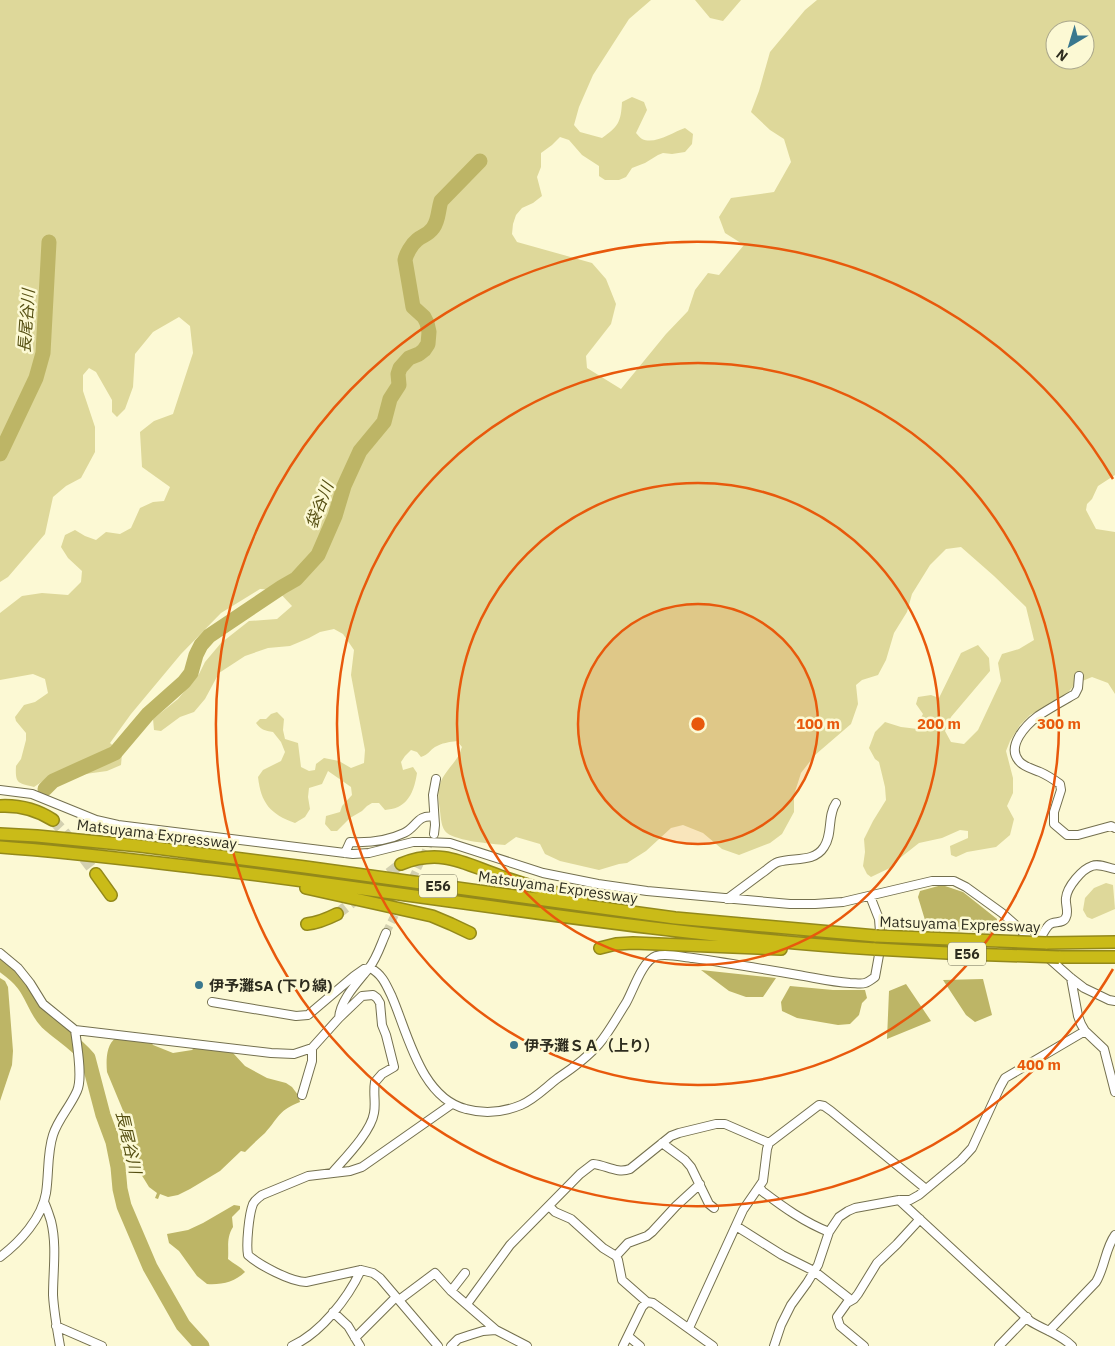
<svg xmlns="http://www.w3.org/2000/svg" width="1115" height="1346" viewBox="0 0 1115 1346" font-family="'IBM Plex Sans','Noto Sans JP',sans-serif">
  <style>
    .green { fill: #ded89a; fill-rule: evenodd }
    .water { fill: #bdb566 }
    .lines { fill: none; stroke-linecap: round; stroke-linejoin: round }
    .river { stroke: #bdb566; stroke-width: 15 }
    .minor-tunnel { stroke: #d3d0b0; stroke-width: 8; stroke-dasharray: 8 4; stroke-linecap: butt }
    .highway-tunnel { stroke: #d3d0b0; stroke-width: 11; stroke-dasharray: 11 5.5; stroke-linecap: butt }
    .minor-casing { stroke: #74704f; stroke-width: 10 }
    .highway-casing { stroke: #93891a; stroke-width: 14 }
    .minor { stroke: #fff; stroke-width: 8 }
    .highway { stroke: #cabb18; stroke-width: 11 }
    .highway-bridge-casing { stroke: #93891a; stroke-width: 14; stroke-linecap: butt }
    .highway-bridge { stroke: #cabb18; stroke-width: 11 }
    .ring { fill: none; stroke: #e8590c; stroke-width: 2.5 }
    .poi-dot { fill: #3a788e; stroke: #fcf9d4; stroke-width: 2 }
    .labels { text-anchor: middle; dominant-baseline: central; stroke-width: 5; stroke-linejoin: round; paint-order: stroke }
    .shield { fill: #fcf9d4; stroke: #6c6a55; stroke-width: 1 }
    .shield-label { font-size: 14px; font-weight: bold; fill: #2e2d1f }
    .street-label { font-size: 15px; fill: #2e2d1f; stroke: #fcf9d4 }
    .poi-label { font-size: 15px; font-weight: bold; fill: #2e2d1f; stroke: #fcf9d4; text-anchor: start }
    .water-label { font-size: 16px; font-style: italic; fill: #554f12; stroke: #fcf9d4 }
    .centre { fill: #e8590c; stroke: #fcf9d4; stroke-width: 2.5 }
    .ring-label { font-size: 15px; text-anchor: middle; font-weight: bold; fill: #e8590c; stroke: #fcf9d4; stroke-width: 5; stroke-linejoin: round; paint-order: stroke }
  </style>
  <rect width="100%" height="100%" fill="#fcf9d4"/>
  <path class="green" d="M0,0H651L629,19L593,75L579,107L574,125L580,132L602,138C618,127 621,122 622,102L632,97L644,102L647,110L636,133C638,135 639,137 642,139C655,145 673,132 685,128L693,134L692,144L685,152L672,154L663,153L658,155L645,163L632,168L626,177L619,180H605L599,176V166L582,155L569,140L560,137L552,145L541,153V167L537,177L542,196L533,203L522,208L516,215L513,224L512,234L517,242L592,263L606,279L616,304L611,324L586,356L587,368L621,389L666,334L688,311L695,290L708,273L719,275L744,245L725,233L719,217L731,198L774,192L791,162L784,139L770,130L751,112L759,91L770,52L805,10L817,0H1115V475L1098,486L1092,499L1087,504L1086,510L1096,529L1115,532V694L1108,683L1092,677L1075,684L1066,695L1030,715L1020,725L1010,741L1006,751L1013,778V793L1007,806L1014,819L1010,835L996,847L967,852L956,857L951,855L950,846L968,838V831L960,830L942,838L919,843L900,858L894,866L871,877L867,874L863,866L865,852L864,839L873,821L886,800L885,787L879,762L875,759L869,748L875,732L885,722L901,727L918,729V723L923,714L916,704L918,697L931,695L939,698L961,653L978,645L989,658L990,671L951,717L945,731L951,742L964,744L978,730L1001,681L998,663L1002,654L1019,649L1034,640L1026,607L994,576L961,547L946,549L930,565L912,594L907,612L894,633L886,660L878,675L862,680L856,685L858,704L851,724L815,755L801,773L794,795V812L782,834L770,843L739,855L722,849L703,833L683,825L671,828L646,851L627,863L619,864L599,870L560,861L545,854L540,844L516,837L505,845C492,844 457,841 447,833C441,828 441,818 440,811C439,803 437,792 440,784C443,774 452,766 457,758C460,755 460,751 462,747L457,741C449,742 442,743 435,747C430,750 428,755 421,757L417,752L411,750L405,756L401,762L403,770L413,767L417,773C415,786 411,801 398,807C394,809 389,809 385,810L379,803H372L367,806L362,811L350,818L337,831H331L325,824L326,816L340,812L342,806L352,795L351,787L328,771L322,784L309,788L308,797L310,809L305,817L295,823C270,814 261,803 258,777L263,770L281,761L285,752L281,742L273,732C265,731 260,729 256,723L260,719H266L271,714L277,712L284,719L283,730L285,739L298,743L301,767L309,771L315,770L316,764L324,758L339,761L351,768L364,763L365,750L351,675L354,650L343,634L334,629L320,632L309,638L290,646L268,648L245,656L219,673L205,699L194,712L180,717L161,731L154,730L153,719L178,699L199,674L205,662L221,643L249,621L277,619L292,606L277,590L260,589L221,613L181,654L131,714L110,743L122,754L121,765L107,771L71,776L52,775L34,787C18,783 15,784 16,766L21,759L26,740V733L16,721L15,717L24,705L35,702L48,693L45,679L33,674L0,680V613L22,596L42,593L68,595L81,582L82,571L68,558L61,547L65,535L75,530L85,536L96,540L106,532L120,534L131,528L140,508L153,502L164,501L170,487L142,467L140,432L154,421L173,414L193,353L190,326L179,317L153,332L135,354L133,387L125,409L117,417L112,412V400L96,372L89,368L83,375V391L95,427V452L81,478L66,486L53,497L45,534L8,577L0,582ZM1055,30H1085V60H1055Z
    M695,0H741L723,21L710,18Z
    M1106,883L1113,885L1115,909L1092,919L1087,917L1083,910L1085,898L1094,888Z"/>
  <path class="water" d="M942,885L963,892L997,919L996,933L928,930L918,897L920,891Z
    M701,970L776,978L763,997H746L729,991Z
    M0,978L5,981L8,987L13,1051L12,1065L0,1101Z
    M983,979L992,1015L975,1022L966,1015L943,980Z
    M906,984L931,1021L887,1039L889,991Z
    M790,986L833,990H865L867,998L862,1003L859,1015L850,1024L838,1025L797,1018L782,1011L781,1002Z
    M116,1038L151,1042L153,1045L173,1053L192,1050L195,1047L233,1053L245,1066L267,1078L286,1083L292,1087L298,1095L300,1102C279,1110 279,1117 265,1133C258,1139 251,1146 245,1152L241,1151L220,1171L190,1189L178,1195L168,1197L160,1194L158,1199L155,1198L157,1193L149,1187L141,1174L129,1125L107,1072C106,1061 106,1044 116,1038Z
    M234,1205L240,1206V1209L232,1217L233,1227C226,1238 229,1248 228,1259C234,1264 241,1267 245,1272C235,1282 221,1285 207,1284L197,1276L179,1251L169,1243L167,1234L188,1230L203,1223Z"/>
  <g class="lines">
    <path class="river" d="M0,454L36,378L43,353L49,242
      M45,789L53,781L115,753L148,714L184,682L191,673L196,655L201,645L209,636L282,587L296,579L318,555L335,516L344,486L360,451L384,422L390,399L399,385L398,374L400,368L409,358L419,354L424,350L428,344L429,332L427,323L424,317L413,307L405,260C406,254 412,244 417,240C423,235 428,235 433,228C439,220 438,210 441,201L480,161
      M0,963C8,969 17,975 23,983C33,995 36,1011 47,1022C61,1035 76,1043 88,1058L103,1115L113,1142L118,1167L120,1189L124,1206L150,1267L183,1325L202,1346"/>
    <path class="minor-tunnel" d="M386,933L434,834"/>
    <path class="highway-tunnel" d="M53,820L65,833L96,874
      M337,914L401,864"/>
    <g class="minor-casing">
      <path id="minor" d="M1079,676L1078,688L1075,694C1063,701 1050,708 1038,716C1026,725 1006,746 1019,761C1024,767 1033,769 1040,772C1047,775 1053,779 1060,784L1061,790L1054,812V824L1067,835H1078L1111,826L1115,828
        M0,790L32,794L96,820L118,825L353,854L369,853L413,842H426L450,843L543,873L598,884L647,891L790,904H815L843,902L932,881H954L966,887L1002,913L1019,928L1036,947L1071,978L1084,988L1109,1000L1115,1001
        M434,834L435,825L433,795L436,779
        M345,853L350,842C369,843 387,841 404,833C417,827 417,814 434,817
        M727,899C739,890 750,882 762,873C767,870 772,864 778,862C793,857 814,863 824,847C833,834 827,816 836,803
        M1037,945C1041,938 1044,930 1049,925C1054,920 1063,925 1066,917C1069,912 1065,904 1066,898C1067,887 1082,869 1092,866C1099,863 1108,868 1115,869
        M0,953L18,968L30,983L43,1004L75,1030
        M1071,978L1078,1016L1081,1024L1085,1031L1104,1049L1115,1092
        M212,1002L296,1016L308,1015L354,976L364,969L370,968C382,974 386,984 392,997C408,1034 421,1098 466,1109C484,1114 504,1112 521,1105C535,1099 546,1087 558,1078C573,1068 587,1058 599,1044C609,1032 617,1017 626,1003C633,991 642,961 656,956C667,953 682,957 693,958C728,963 763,969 798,975C816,978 832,982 850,983C855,983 861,984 865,983C869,982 872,979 875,977L881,944L879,919L870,896
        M302,1095L312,1061V1048
        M662,1143L685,1160L691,1167L709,1204L714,1208
        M332,1173C345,1158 371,1132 374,1113C376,1103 373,1093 375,1082L382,1074L394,1067L386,1035L382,1025L380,1003L377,998L373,995L362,996L339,1018C340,1000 358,982 369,968C377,958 381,944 386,933
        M760,1187L762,1191C783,1207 804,1222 829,1232
        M899,1200L1030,1321C1044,1330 1060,1334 1072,1346
        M44,1202C47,1208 49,1215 51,1221C57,1245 53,1271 53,1295C54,1312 57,1329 60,1346
        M549,1206L555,1212L571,1219L603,1248L616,1256L618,1260L622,1280L647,1302
        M736,1226L782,1255L814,1271L851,1300
        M616,1256L628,1243L647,1236L652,1232L676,1206L700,1184
        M0,1257C20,1242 42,1218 46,1193C49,1174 47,1153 53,1135C58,1119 70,1107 77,1091C83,1078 77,1045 75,1030L271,1053L294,1054L312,1048L339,1018
        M451,1291L465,1273
        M399,1300L435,1273L451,1291L496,1330
        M467,1304L510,1245L580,1174L593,1164C606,1165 617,1174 630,1169L671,1136L679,1133L716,1124H725L769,1143
        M333,1312L348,1326L360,1346
        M56,1326L102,1346
        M689,1328L743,1210L763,1181L767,1149L769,1143L819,1105L824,1106L831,1111L926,1189
        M1049,1331L1096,1282C1105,1267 1105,1249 1115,1235
        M628,1336L640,1346
        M355,1338L396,1297
        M292,1346C321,1333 348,1298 361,1270
        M438,1346L380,1278L373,1273L361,1270L306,1282C291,1282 259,1265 248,1255C246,1244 249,1214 253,1204C255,1200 258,1198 262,1195L308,1176L350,1171L362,1167L452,1104
        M451,1346L458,1339L470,1335L483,1331L496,1330L527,1346
        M623,1346L642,1307L647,1302L653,1303L713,1346
        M774,1346L781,1325L791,1305L807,1283L818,1265L829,1232L839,1217L848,1211L855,1208L899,1200H910L919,1195L961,1160L972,1148L1000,1087L1005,1078L1085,1031
        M864,1346L840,1326L837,1317L847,1303L854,1299L858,1294L877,1263L897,1244L920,1219
        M999,1346L1027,1317"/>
    </g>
    <g class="highway-casing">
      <path id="highway" d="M0,806C20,805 36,809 53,820
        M0,834L37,836L140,846L305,867L675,918L876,936
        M0,847C71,852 141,861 211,869C433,896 653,935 875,949
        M401,864C441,848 463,863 500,876C526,885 554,893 582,899
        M96,874L111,895
        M306,888L432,916L451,924L470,933
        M307,924C318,923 327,919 337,914
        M1046,943L1115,942
        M600,948L616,944L633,943L781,949
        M1059,957H1115"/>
    </g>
    <use href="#minor" class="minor"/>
    <use href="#highway" class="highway"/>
    <g class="highway-bridge-casing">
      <path id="highway-bridge" d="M876,936L1046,943
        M875,949L966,954L1059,957"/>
    </g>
    <use href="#highway-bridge" class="highway-bridge"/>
  </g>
  <circle cx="698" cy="724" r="120" fill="#e8590c" fill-opacity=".12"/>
  <g class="ring">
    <circle cx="698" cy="724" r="120"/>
    <circle cx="698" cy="724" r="241"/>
    <circle cx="698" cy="724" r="361"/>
    <path d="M1113 969A482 482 0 1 1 1113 479"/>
  </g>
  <g class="poi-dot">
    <circle cx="199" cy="985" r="5"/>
    <circle cx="514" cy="1045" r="5"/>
  </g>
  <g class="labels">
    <g class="shield">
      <rect x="419" y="874.5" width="38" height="23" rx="4"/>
      <rect x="948" y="942.5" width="38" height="23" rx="4"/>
    </g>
    <g class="shield-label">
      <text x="438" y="886">E56</text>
      <text x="967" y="954">E56</text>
    </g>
    <g class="street-label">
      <text transform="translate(157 834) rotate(7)">Matsuyama Expressway</text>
      <text transform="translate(558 887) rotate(8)">Matsuyama Expressway</text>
      <text transform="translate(960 924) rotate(2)">Matsuyama Expressway</text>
    </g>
    <g class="poi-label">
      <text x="209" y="985">伊予灘SA (下り線)</text>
      <text x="524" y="1045">伊予灘ＳＡ（上り）</text>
    </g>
    <g class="water-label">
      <text transform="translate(26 321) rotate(-86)">長尾谷川</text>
      <text transform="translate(319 505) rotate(-68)">袋谷川</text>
      <text transform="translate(129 1142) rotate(77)">長尾谷川</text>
    </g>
  </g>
  <circle cx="698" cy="724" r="8" class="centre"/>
  <g class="ring-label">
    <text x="818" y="729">100 m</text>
    <text x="939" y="729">200 m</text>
    <text x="1059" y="729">300 m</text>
    <text x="1039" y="1070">400 m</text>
  </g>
  <g transform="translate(1070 45) rotate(218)"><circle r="24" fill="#fcf9d4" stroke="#aaa78c"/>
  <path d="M0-4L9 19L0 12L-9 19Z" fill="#3a788e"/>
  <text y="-8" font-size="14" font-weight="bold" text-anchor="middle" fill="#2e2d1f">N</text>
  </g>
</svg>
